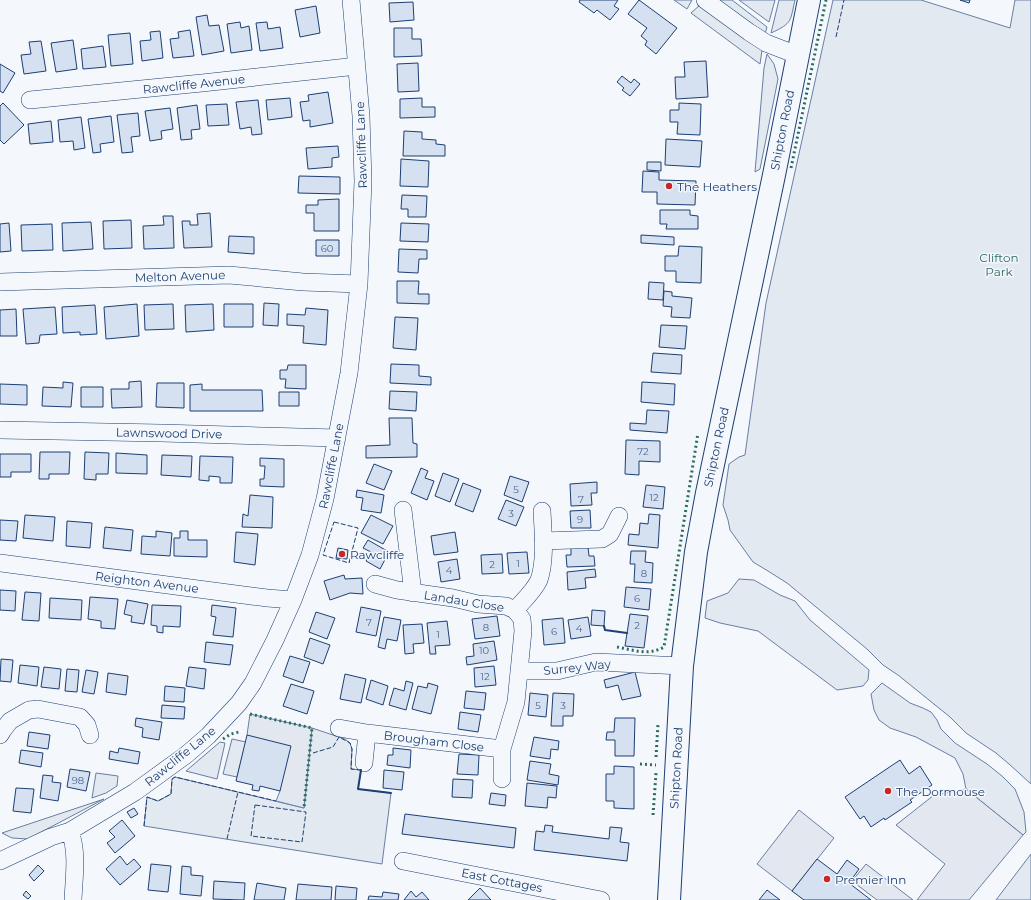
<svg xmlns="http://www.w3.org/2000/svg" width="1031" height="900" viewBox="0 0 1031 900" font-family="Montserrat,sans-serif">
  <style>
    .green { fill: #e3e9f0; stroke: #687fa3 }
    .parking { fill: #e3e8f0; stroke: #687fa3 }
    .building { fill: #d5e0f0; stroke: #1d3f73 }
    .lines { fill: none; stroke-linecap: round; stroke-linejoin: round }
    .minor-casing { stroke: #1d3f73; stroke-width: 18 }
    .major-casing { stroke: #1d3f73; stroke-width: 24 }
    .minor { stroke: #f4f7fb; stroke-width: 17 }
    .major { stroke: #f4f7fb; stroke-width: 22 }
    .hedge { stroke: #2c6c60; stroke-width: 3; stroke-dasharray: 2 3; stroke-linecap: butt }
    .fence { stroke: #1d3f73; stroke-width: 1; stroke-dasharray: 5 2; stroke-linecap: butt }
    .wall { stroke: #1d3f73; stroke-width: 2 }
    .poi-dot { fill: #c62828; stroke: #f4f7fb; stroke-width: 1.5 }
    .labels { text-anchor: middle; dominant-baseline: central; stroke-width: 3; stroke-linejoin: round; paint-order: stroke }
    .number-label { font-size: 10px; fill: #4b6792 }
    .street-label { font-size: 12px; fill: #1d3f73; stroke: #f4f7fb }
    .poi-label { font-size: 12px; fill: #1d3f73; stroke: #f4f7fb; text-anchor: start }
    .park-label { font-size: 12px; fill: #2c6c60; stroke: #f4f7fb }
  </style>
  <rect width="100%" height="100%" fill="#f4f7fb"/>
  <path class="green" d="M674,0H692L687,9Z
    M716,0H732L767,27L765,34Z
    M739,0H775L769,22Z
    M779,0H795C790,21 793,23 771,33Z
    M833,0H921L1010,28L1015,0H1031V784L1009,764L996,753L966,733L950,717L898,675L883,665L867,649L787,583L768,571L753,562L730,530L728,520L723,505L729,464L739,457L745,455L766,303Z
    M700,5L762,50L760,64L691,13Z
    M767,54L774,64L778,79L760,169L755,172L764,68Z
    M739,579L754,580L780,595L795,601L810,620L869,670L868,680L863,686L837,690L758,631L720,623L705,618L707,601L728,593Z
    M882,683L910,703L923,708L931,712L937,720L941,729L955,743L987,764L1002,776L1015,789L1024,812L1026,832L1023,835L966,789L963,774L955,758L916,737L890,728L879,720L874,710L871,694Z
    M312,728L345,739L350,743L352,749L351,769L361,770L358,789L391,793L382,864L144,826L147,797L158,801L171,794L172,779L175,777L304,808Z
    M232,739L246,742L237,777L223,774Z
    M220,742L225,743L217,779L186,771Z
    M96,773L118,776L117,786L106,793L92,798Z
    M104,799L28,839L12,838L2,833Z
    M1031,854V900H996Z"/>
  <path class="parking" d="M250,714L312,728L304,808L276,801L280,791L247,735Z
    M966,789L1023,835L969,900H917L945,864L896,825L934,795Z
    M799,810L834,838L792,891L757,864Z
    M866,864L913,900H877L852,881Z"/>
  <path class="building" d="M580,0H618L614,6L619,9L610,20L597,10L594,13L579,2Z
    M639,0L677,28L656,54L645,45L647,41L641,36L647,28L628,14Z
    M960,0H970L969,3Z
    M413,2L414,20L390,22L389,3Z
    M316,6L320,33L300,37L295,10Z
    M207,15L209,26L219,25L224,51L202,55L196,17Z
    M240,22L241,28L249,26L252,50L231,53L227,24Z
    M267,22L268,29L280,27L283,48L260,51L256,23Z
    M394,28H412V39H421L422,56L394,57Z
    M190,30L194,56L173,58L170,39L179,38L178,32Z
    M160,31L163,58L142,61L140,41L151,40L150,32Z
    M130,33L133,64L111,66L108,35Z
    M73,40L77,69L56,72L51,43Z
    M41,41L46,71L24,74L21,55L31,54L29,42Z
    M103,46L106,67L83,69L81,49Z
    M706,61L708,97L676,99L675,77H685L684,62Z
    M418,63L419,91L398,92L397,64Z
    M0,64L15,73L3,93L0,91Z
    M622,76L631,83L634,79L640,84L630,96L622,90L624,88L617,82Z
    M328,92L333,123L310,127V120L303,121L300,102L309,101L308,95Z
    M290,98L292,117L268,120L266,100Z
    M422,98V107H435V117L400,118V99Z
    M258,100L262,134L252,135L251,127L240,129L236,102Z
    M3,103L24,125L4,144L0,140V106Z
    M679,103L701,104L700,135L677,134L678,122H670V110H679Z
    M227,104L229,125L208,126L206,105Z
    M197,105L200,129L191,130L192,139L181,140L177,108Z
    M170,108L173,129L161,131L162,139L150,141L145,111Z
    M138,113L140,136L131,137L133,152L122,153L117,115Z
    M111,116L114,142L100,144L101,152L93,153L88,119Z
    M81,117L85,148L74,150L73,141L60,142L58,120Z
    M51,121L53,142L30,144L28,124Z
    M404,131L422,132V139L436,140V144L445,145V156H403Z
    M666,139L702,141L700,167L665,165Z
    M338,146L339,157L332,158V167L308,169L306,148Z
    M401,159L429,161L428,187L400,186Z
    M647,162H661V171L647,170Z
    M643,171L659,172V180L696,181L695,205L657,204V192H642Z
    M299,176L340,177V194L298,193Z
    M402,195L427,196L426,217H408V209H401Z
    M339,199V231H314V213H306V205H318V200Z
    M660,210H690V215L698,216V229H666L667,224H660Z
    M210,213L212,247L184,248L182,221H190V225H198L197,214Z
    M163,216H173L174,248L144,249L143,226L164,225Z
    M131,220L132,248L104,249L103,221Z
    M91,222L93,249L63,251L62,223Z
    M9,223L11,251L0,252V224Z
    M401,223L429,224L428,242L400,241Z
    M52,224L53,250L22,251L21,225Z
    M641,235L674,237V245L641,243Z
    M229,236L254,237V254L228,252Z
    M316,240H339V256H316Z
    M679,246L702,247L701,283L676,282V271H665V256H678Z
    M399,249L427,250V259H419L418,273L398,272Z
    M397,281H419L418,294H429V304L397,303Z
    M649,282L664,283L663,300L648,299Z
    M664,291L672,292V296L692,298L690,318L671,317L672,307L663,306Z
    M264,303L279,304L278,326L263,325Z
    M137,304L139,336L106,339L104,307Z
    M173,304L174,329L145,330L144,305Z
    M213,304L214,330L186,332L185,305Z
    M224,304H253V327H224Z
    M95,305L97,334L80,335V332L63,333L62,307Z
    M55,307L57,334L40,335L39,343L26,344L23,309Z
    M306,308L328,310L326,345L303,343L304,326L287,325V314L305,315Z
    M16,309L17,336H0V310Z
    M395,317L418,318L416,350L393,348Z
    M661,325L687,326L685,349L659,347Z
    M653,353L682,355L681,374L651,372Z
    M391,364L419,365V376L431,377V385L390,383Z
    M288,365H306V389L285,388L286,379H280V370H287Z
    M141,381L142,407L112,408L111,389H129V382Z
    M63,382L73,383L71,407L42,406L43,387L63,388Z
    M642,382L675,384L674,405L641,402Z
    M157,383H184V408L156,407Z
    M0,384L27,385V405L0,404Z
    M202,384V390H262L263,411H190V385Z
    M81,387H103V407H81Z
    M390,391L417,392L416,411L389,409Z
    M279,392H299V406H279Z
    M647,410L669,411L667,433L630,430V423L646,424Z
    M389,418H412L413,443L417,444V457L366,458V446L390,445Z
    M626,440L660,441V462L639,461V475L625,474Z
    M40,452H70L69,474H49V479H39Z
    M85,452L109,453L108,474H96V480L84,479Z
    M116,453L147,455V474L116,473Z
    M0,454H31V472H11V477H0Z
    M162,455L192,456L191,477L161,475Z
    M200,456L233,457L232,483H220V477L209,476V481L199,480Z
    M260,458L284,459V487L260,486V479H264L265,466H260Z
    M374,464L392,471L384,490L366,483Z
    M421,468L428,471L425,478L434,481L427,500L411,493Z
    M443,473L459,479L450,502L435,496Z
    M510,476L529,482L522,502L504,495Z
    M597,482V493H591L592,505L571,506L570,484Z
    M463,483L481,490L473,512L455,505Z
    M646,485L665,487L663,509L643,507Z
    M357,490L384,495L381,513L361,510L363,498L356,497Z
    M250,495L273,497L272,528L242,527L243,514L248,516Z
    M506,500L524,507L516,526L498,519Z
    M590,510L591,528H571L570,511Z
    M649,514L660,515L658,548L628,545L629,534L639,535L640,523L648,524Z
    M25,515L55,517L53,541L23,538Z
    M371,515L393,526L383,544L361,533Z
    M0,520L18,521L16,541L0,540Z
    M67,521L92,523L90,548L66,546Z
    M105,527L133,530L131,551L103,548Z
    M156,531L172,533L170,556L141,554L142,536L156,537Z
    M180,531H188V540H207V557L174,556V538H180Z
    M236,532L258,534L255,565L234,562Z
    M455,532L458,552L434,555L431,536Z
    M368,540L389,552L380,569L366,561L371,552L363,548Z
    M588,547L589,556H594L595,566L567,567L566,555H571V548Z
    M338,548L348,550L347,559L336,558Z
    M631,551H646L645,562L653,563L652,583L634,582L635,564H630Z
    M527,552L529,573L509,574L507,553Z
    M502,554L503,573L482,574L481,555Z
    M457,559L460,579L441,582L438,562Z
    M595,569L596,577L585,578L586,588L568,590L567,572Z
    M344,575L345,579L362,578L363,594L350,593L330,600L324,581Z
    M626,587L651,589L649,610L624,607Z
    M0,590L16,591L15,611L0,610Z
    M25,592L41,593L39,621L22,620Z
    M90,597L118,599L115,629L101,628V621L88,619Z
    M50,598L82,600L81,620L49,618Z
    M127,600L148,604L144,624L131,622L132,616L124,614Z
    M152,605L181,606L180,627L163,626V633L157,632V626L151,625Z
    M212,605L236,608L233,637L213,635L216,617L211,616Z
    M361,607L381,611L376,636L356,632Z
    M592,610L605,611L604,626L591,625Z
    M316,612L335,618L327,639L309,632Z
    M630,614L648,616L644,648L625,646Z
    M497,616L500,636L475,639L472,619Z
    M384,617L401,620L397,641L387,639L385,649L378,647Z
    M588,617L591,636L571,639L568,620Z
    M563,618L565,643L544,645L542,620Z
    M447,621L450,645L435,646L436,654H430L427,623Z
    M422,624L424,643L413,644L414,653L405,654L403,625Z
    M310,638L330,645L323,664L304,657Z
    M494,641L497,660L467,665L466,657L474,656L473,644Z
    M206,642L233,645L230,665L204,662Z
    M290,656L310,662L303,683L283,676Z
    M1,659L13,660L11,682L0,681Z
    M20,665L39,667L37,686L18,683Z
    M494,666L496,685L475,687L474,668Z
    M44,667L61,669L59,689L41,687Z
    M189,667L206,669L204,689L186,686Z
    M67,669L79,670L77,692L65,691Z
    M86,670L98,672L94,694L82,692Z
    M635,672L641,696L622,700L618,685L606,688L604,680Z
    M108,673L128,676L126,695L106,692Z
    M345,674L366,679L361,703L340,699Z
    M371,680L388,686L383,705L366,699Z
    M406,681L413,683L406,710L389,705L394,688L404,691Z
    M428,683L438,686L431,714L412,709L418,686L427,688Z
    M291,684L314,691L307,714L283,706Z
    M165,686L185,688L184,702L164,701Z
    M466,691L486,693L484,710L464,708Z
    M530,693L548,695L546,717L528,715Z
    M553,693L574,694L573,716H563V726H551Z
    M162,705L185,707L184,719L161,718Z
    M460,712L481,715L478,732L458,729Z
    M136,718L162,722L159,740L142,737L143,728L135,726Z
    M615,718H635L634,756H615V740H606L607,732H614Z
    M29,732L50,735L48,749L27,746Z
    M247,735L291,746L280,791L260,786L259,791L252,790L253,785L236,781Z
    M534,737L559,741L558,750L551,749L550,759L530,756Z
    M119,748L140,752L138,764L109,759L110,751L118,753Z
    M393,748L411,750L410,768L387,765L388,755H393Z
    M21,750L43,753L41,767L19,763Z
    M459,754L479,755L478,775L457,774Z
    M900,760L909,774L920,766L932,785L910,800L912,802L885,820L884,818L871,827L864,816L860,819L845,797Z
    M530,761L551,764L549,774L559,776L558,785L527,780Z
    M614,766L634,767V809L614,808V801H606V774H614Z
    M70,769L90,772L86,791L67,787Z
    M384,770L404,772L402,790L383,788Z
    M43,775L53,776L52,782L61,783L58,801L40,798Z
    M453,779L473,780L472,798L452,797Z
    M527,783L557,786L556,798L548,797L547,808L525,806Z
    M16,788L34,789L31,813L13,811Z
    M491,793L506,795L505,806L489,804Z
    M134,808L138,814L131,818L127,812Z
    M405,814L516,828L514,848L402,834Z
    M122,820L135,836L115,853L107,843L115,837L109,831Z
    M545,825L553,826L552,832L609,839L610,827L622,828L620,842L629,843L627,861L534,850L536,831L544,832Z
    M120,856L127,865L134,859L141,867L120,885L106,869Z
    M817,859L837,874L847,860L859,869L849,883L871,900H804L792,891Z
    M151,864L171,866L168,892L148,890Z
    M38,865L44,871L34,881L29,875Z
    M182,866L191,867V875L203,876L201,896L180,894Z
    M214,881L245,883L244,900L213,899Z
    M257,883L286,888L284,900H254Z
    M298,884L332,887L331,900H296Z
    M336,886L357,888L356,900H335Z
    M480,888L491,900H468Z
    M767,890L780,900H759Z
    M26,891L31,896L28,899L23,895Z
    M411,891L416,897L422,892L429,900H404Z
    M383,892L399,894L398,900H368L369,896L382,897Z"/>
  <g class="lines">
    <g class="minor-casing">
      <path id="minor" d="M705,0L749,32L766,43L797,55
        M30,100L202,83L357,66
        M0,282L229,275L303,282L359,284
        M0,430L161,433L337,438
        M403,510L413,593
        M543,541L602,539L610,534L619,516
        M0,563L267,598L293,600
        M375,584L397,590L453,598L478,604L506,606L515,610
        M515,610C523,601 534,591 539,580C546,560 543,532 542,511
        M520,671H557L596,662L682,666
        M339,728L367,733L502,749
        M0,735L3,730L10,721L29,710L38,709L80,717L87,725L90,735
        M364,763L367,733
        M502,779V749L516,702L523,631L522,619L515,610
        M70,831C78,853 74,877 73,900
        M0,861L51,837L70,831L135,792L186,755L208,736L239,703L253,683L275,640L293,600L310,555L325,499L349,373L359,284L363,181L361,116L351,0
        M403,861L601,900"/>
    </g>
    <g class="major-casing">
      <path id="major" d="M669,900L682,666L696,552L707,493L774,175L809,0"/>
    </g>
    <use href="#minor" class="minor"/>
    <use href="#major" class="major"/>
    <path class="hedge" d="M791,168L826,0
      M617,647C633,650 649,656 664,647L698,433
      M250,714L312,728L304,808
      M223,739L231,734L239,732
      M656,757L658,724
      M640,764L656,765
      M653,815L656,773"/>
    <path class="fence" d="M836,37L844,0
      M334,522L358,528L349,563L323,555Z
      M313,753L333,747L339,737L350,743L352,749L351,769L361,770
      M255,805L306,812L302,842L251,836Z
      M144,826L147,797L158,801L171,794L172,779L175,777L276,801
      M227,839L238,792"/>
    <path class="wall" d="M604,626L605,630L627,633
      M361,770L358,789L391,793"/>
  </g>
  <g class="poi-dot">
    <circle cx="669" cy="186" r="4"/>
    <circle cx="342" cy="554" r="4"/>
    <circle cx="888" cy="791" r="4"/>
    <circle cx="827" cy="879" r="4"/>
  </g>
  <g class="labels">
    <g class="number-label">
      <text x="327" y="248">60</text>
      <text x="643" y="451">72</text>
      <text x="516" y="489">5</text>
      <text x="654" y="497">12</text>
      <text x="581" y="499">7</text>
      <text x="511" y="513">3</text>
      <text x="580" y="519">9</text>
      <text x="518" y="563">1</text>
      <text x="492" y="564">2</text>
      <text x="449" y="570">4</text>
      <text x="644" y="573">8</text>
      <text x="637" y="598">6</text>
      <text x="369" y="622">7</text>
      <text x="637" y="625">2</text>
      <text x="486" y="627">8</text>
      <text x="579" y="628">4</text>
      <text x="554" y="631">6</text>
      <text x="438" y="634">1</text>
      <text x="484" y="650">10</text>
      <text x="485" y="676">12</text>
      <text x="538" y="705">5</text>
      <text x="563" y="705">3</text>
      <text x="78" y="780">98</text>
    </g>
    <g class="street-label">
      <text transform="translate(194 84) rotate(-6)">Rawcliffe Avenue</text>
      <text transform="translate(782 130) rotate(-79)">Shipton Road</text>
      <text transform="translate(361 145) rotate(-92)">Rawcliffe Lane</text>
      <text transform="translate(180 276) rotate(-2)">Melton Avenue</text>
      <text transform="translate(169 433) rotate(1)">Lawnswood Drive</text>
      <text transform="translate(716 447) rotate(-78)">Shipton Road</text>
      <text transform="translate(331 466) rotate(-79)">Rawcliffe Lane</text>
      <text transform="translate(147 582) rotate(7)">Reighton Avenue</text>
      <text transform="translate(464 601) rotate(9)">Landau Close</text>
      <text transform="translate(577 667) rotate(-6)">Surrey Way</text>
      <text transform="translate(434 741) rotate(7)">Brougham Close</text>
      <text transform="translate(180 756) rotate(-39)">Rawcliffe Lane</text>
      <text transform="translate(676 768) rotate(-87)">Shipton Road</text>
      <text transform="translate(502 880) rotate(11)">East Cottages</text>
    </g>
    <g class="poi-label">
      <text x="677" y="186">The Heathers</text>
      <text x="350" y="554">Rawcliffe</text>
      <text x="896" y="791">The Dormouse</text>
      <text x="835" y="879">Premier Inn</text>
    </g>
    <g class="park-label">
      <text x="999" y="257">Clifton<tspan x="999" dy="14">Park</tspan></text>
    </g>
  </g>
</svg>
